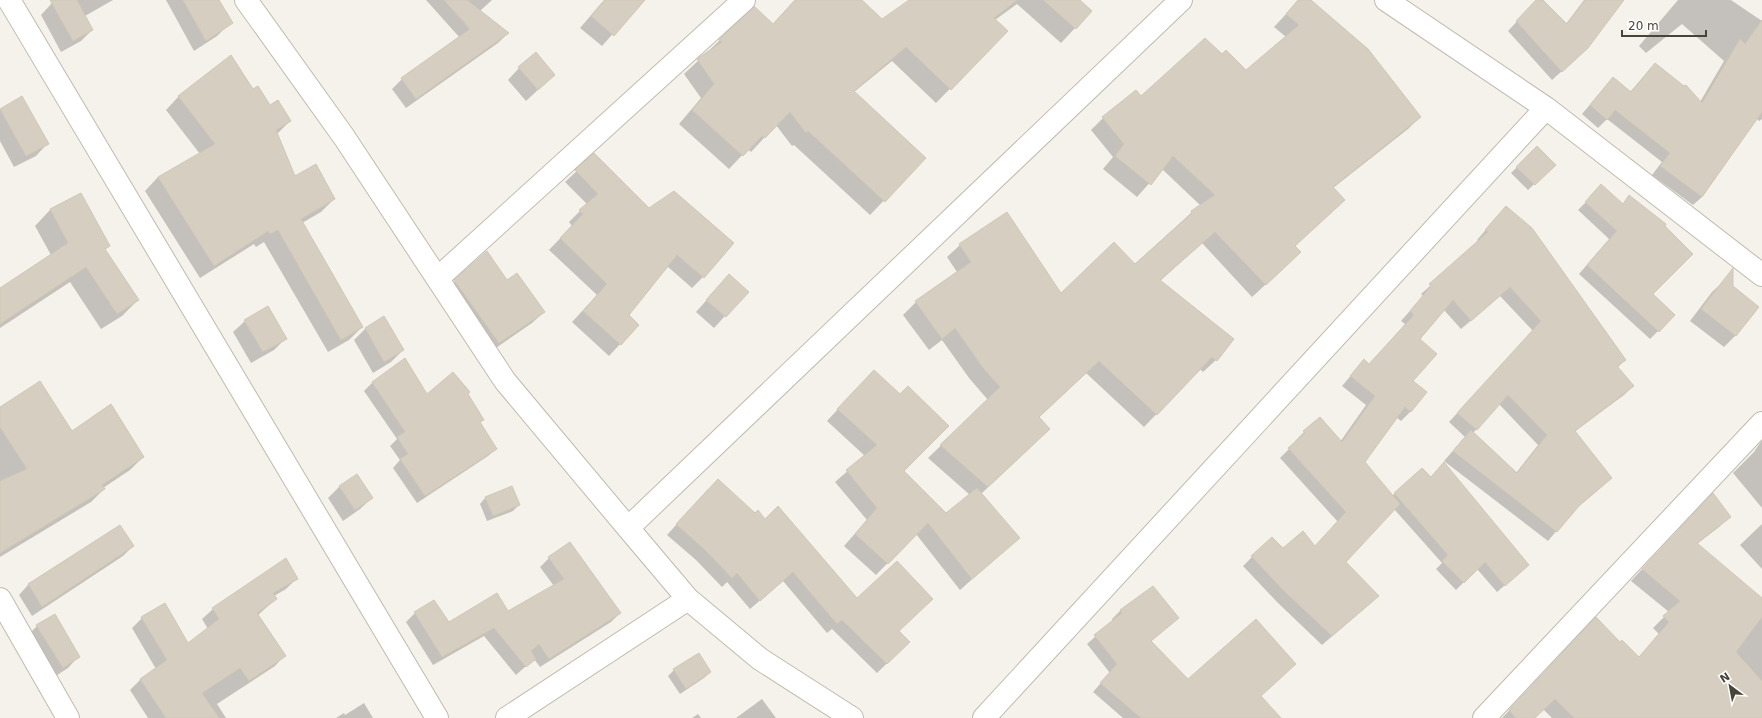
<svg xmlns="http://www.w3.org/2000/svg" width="1762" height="718" viewBox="0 0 1762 718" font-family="'DejaVu Sans',sans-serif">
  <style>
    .shadow { fill: #0003; fill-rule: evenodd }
    .building { fill: #d6cfc1; stroke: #d0c7b5 }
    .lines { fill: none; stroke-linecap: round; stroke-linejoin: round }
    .minor-casing { stroke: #c0bbae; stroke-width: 24 }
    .minor { stroke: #fff; stroke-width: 22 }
  </style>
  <rect width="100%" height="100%" fill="#f5f2ec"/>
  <path class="shadow" d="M58,0H113L85,16L92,30L81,41L61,52L41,15L52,3Z
    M166,0H214L228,25L217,36L194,51Z
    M426,0H492L480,11L508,33L498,43L406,108L392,89L402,79L460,38Z
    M604,0H643L602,46L580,28Z
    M795,0H860L882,20L910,0H1078L1091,11L1061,43L1017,4L995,20L1007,31L936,103L892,61L854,92L925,158L870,215L794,145L792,146L776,125L751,152L748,149L729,169L679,124L701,98L684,74L754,8L773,24Z
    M1299,0H1309L1420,117L1408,129L1333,188L1344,200L1294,246L1287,265L1252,297L1202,243L1160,281L1216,360L1203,372L1200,369L1144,427L1086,373L1038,418L1036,442L981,494L1019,538L960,590L916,534L876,575L844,546L867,520L835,482L865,456L827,421L862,383L900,396L902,471L946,515L970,495L928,458L988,400L969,378L942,340L929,350L903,315L916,302L957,272L947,257L960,245L1061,294L1134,265L1192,212L1201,206L1162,169L1137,197L1103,169L1113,157L1091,130L1103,118L1222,55L1246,71L1286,37L1274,27Z
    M1537,0H1542L1566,24L1584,0H1622L1584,51L1552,80L1508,31Z
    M1678,0H1731L1762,21V119L1759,121L1756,118L1702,197L1693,205L1652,175L1662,162L1607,119L1598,128L1582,114L1605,87L1630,92L1655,64L1700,102L1724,61L1682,24L1646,53L1639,46Z
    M519,68L554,75L526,101L508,80Z
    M253,91L269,107L290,121L277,134L294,177L334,199L321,212L302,223L362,327L349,340L328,352L264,242L256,247L254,244L200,278L145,191L158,177L200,154L166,110L179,96Z
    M22,98L47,144L36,156L14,167L0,141V110Z
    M1537,148L1554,165L1528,190L1511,173Z
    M594,155L703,277L692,288L667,266L628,316L638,325L609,356L572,322L597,295L549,250L572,226L569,222L587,204L565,182Z
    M80,194L109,246L105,250L138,300L122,316L101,329L70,282L0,328V289L51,255L35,226L50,210Z
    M1594,194L1622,205L1629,197L1652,294L1658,331L1650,339L1579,274L1609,239L1578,210Z
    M1497,217L1625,360L1617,368L1633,386L1624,395L1574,432L1611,477L1574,510L1548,541L1444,461L1465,437L1449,422L1533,331L1500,296L1461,329L1444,310L1419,339L1411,381V411L1401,421L1396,417L1364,462L1392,496L1422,469L1430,478L1443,464L1520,572L1497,592L1477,569L1456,590L1436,569L1442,563L1394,509L1345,562L1368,605L1322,645L1277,602L1243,566L1252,557L1282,549L1315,547L1338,522L1280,458L1296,442L1295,441L1304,432L1340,442L1366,405L1342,386L1364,360L1369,365L1405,324L1401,321L1423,296L1421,294L1479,242L1477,240ZM1499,404L1538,445L1516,473L1473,433Z
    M487,252L507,281L544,312L532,323L487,354L443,293Z
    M729,275L725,316L714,328L696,312Z
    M1724,281L1758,307L1735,336L1724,347L1690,321L1712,292Z
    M384,318L403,350L391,362L373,373L354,340L365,329Z
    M245,321L285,339L274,350L251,363L233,332Z
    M405,359L426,396L467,394L482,420L479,423L496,449L488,456L417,503L393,468L400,460L390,446L397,439L364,391L372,383Z
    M111,405L143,457L130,470L103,488L104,489L91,502L0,557V408L72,432Z
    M1762,440V508L1733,473L1754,452Z
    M357,475L372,498L360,509L343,521L328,498L339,487Z
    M708,489L765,520L857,600L898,631L909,642L877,673L832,629L827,633L783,581L750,609L727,582L722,587L696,560L667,535Z
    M485,498L519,505L513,511L487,521L480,504Z
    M1702,505L1730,516L1719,527L1697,544L1762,599V718H1552L1543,709L1534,718H1502L1585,630L1620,643L1639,657L1659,634L1653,628L1669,612L1631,581Z
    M1762,524V569L1740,545Z
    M120,527L133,546L123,556L32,616L19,595L28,585Z
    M549,558L620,613L611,622L540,667L534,659L516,675L484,636L433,665L406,622L415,613L449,623L507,612L554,586L540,567Z
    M296,579L286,589L274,596L276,599L258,615L285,655L275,666L217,704L226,718H148L130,690L140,680L156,669L132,628L142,618L188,644L208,629L202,619L213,609Z
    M1153,587L1178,618L1150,642L1188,681L1260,696L1280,718H1123L1093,692L1110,673L1087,644L1113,621L1112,619L1120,611Z
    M37,626L79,656L68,668L51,679L26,637Z
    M674,670L710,672L704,678L680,694L668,676Z
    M762,699L776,718H736Z
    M364,703L373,718H336L344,713L345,715Z
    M698,714L701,718H692Z"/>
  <path class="building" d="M50,0H77L93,30L73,41Z
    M183,0H219L233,23L206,41Z
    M444,0H467L509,33L416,99L401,78L470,29Z
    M605,0H645L614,36L591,16Z
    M795,0H862L882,19L909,0H1017L994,18L1008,31L951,90L906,47L854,91L926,158L885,202L808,131L806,133L790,112L765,138L762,136L743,156L692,110L714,84L697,59L722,42L719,40L754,6L773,24Z
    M1043,0H1080L1092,11L1076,29Z
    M1298,0H1311L1368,49L1421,117L1333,187L1345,200L1295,246L1301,252L1266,285L1215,232L1160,280L1234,339L1217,361L1212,357L1157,415L1099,361L1039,417L1050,429L988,487L940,445L1000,387L983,368L955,328L942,339L915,301L971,262L959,244L1007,212L1061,293L1114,242L1135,264L1192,213L1191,211L1215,195L1173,156L1151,185L1115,156L1124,144L1102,117L1136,90L1141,96L1205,38L1222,54L1226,50L1246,70L1299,25L1286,14Z
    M1536,0H1543L1567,24L1585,0H1624L1588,48L1562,72L1516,21Z
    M1762,20V112L1702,197L1660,166L1670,153L1615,110L1607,120L1590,105L1613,77L1631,92L1655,63L1684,86L1686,85L1702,103L1740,39L1745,44Z
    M536,52L555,75L538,90L518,67Z
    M231,55L253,89L258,86L270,105L278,100L291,121L276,130L295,176L316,164L335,199L301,219L363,327L341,340L278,230L270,234L268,231L214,266L158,177L215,144L178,96Z
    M22,96L49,144L26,156L0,109Z
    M1537,146L1556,165L1535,185L1516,167Z
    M594,153L649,208L674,191L734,243L704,278L677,255L629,315L639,325L621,345L583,311L607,284L560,238L583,214L579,210L598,194L575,170Z
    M1601,184L1623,204L1629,195L1666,224L1665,226L1693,254L1653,294L1675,315L1659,332L1587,265L1617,231L1585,202Z
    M81,193L110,246L105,249L139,300L117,314L86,267L0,324V288L68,243L50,209Z
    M1506,206L1532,228L1626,360L1617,366L1634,386L1575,431L1612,478L1579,506L1557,532L1453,451L1471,430L1517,473L1547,435L1508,395L1477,430L1457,413L1541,321L1510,287L1471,321L1453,300L1420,339L1437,354L1413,381L1427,392L1411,412L1405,407L1365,462L1400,504L1346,562L1379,596L1332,636L1286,593L1251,556L1272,537L1283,548L1303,531L1315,546L1346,512L1288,448L1305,433L1303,431L1320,417L1342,442L1375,396L1350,376L1364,359L1369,364L1414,315L1410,311L1431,286L1429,284L1488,232L1485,230Z
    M487,251L507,280L517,273L545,312L499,343L454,280Z
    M1733,268V286L1759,307L1736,336L1701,309Z
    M729,274L749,292L726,317L706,300Z
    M268,306L287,339L263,352L244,320Z
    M384,316L404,350L384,362L365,328Z
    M405,358L427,394L453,372L470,392L468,394L484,420L480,422L497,449L425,496L400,459L408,454L397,437L405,432L372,382Z
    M874,370L900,394L908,386L949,426L904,471L946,513L977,488L1020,538L972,579L928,523L888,564L855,534L877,508L846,470L877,445L837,409Z
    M40,381L72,431L111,404L144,457L102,485L105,489L0,553V481L27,469L0,427V407Z
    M1444,462L1529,565L1505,586L1485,562L1464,583L1442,561L1448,555L1394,493L1422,468L1431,477Z
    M357,474L373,498L355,510L339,486Z
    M718,479L755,513L758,510L765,519L778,506L857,598L897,561L933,599L899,631L910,642L887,664L842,620L837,624L793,572L760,601L737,573L732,578L705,550L676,524Z
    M512,486L520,505L493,516L485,497Z
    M1713,493L1731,517L1697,543L1762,598V617L1736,652L1762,681V718H1574L1555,699L1535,718H1516L1509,710L1596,617L1620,642L1622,640L1639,657L1669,622L1663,616L1680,601L1642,569Z
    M120,525L134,546L42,607L28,584Z
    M570,542L621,613L549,659L539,644L531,651L536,659L526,667L494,628L442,657L414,612L434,600L449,622L497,593L508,611L564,579L548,557Z
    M286,558L298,579L273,593L277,599L257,613L286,656L249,681L240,668L202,693L219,718H166L140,679L167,660L141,617L165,603L188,643L219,619L212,608Z
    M1153,586L1179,618L1151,641L1188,679L1256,619L1296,664L1261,696L1281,718H1141L1100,683L1117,664L1094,635L1122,613L1120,610Z
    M55,614L80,657L63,668L36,625Z
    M699,653L711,672L686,689L673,669Z"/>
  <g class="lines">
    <g class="minor-casing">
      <path id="minor" d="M9,0L437,718
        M246,0L344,137L505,381L628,528L688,599L760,659L852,718
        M1386,0L1546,108L1762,275
        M438,278L744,0
        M628,528L1181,0
        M0,599L68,718
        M507,718L688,599
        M984,718L1546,108
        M1484,718L1762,423"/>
    </g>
    <use href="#minor" class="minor"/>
  </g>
  <g transform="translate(1730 686) rotate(328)" stroke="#ffffff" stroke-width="3" paint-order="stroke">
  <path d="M0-3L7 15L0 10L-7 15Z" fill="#494439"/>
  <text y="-6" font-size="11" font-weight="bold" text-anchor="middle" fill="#494439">N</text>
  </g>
  <path d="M1622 30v6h84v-6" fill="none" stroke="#494439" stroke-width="2"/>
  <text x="1628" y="30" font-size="12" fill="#494439" stroke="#ffffff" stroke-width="3" paint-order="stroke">20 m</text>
</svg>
